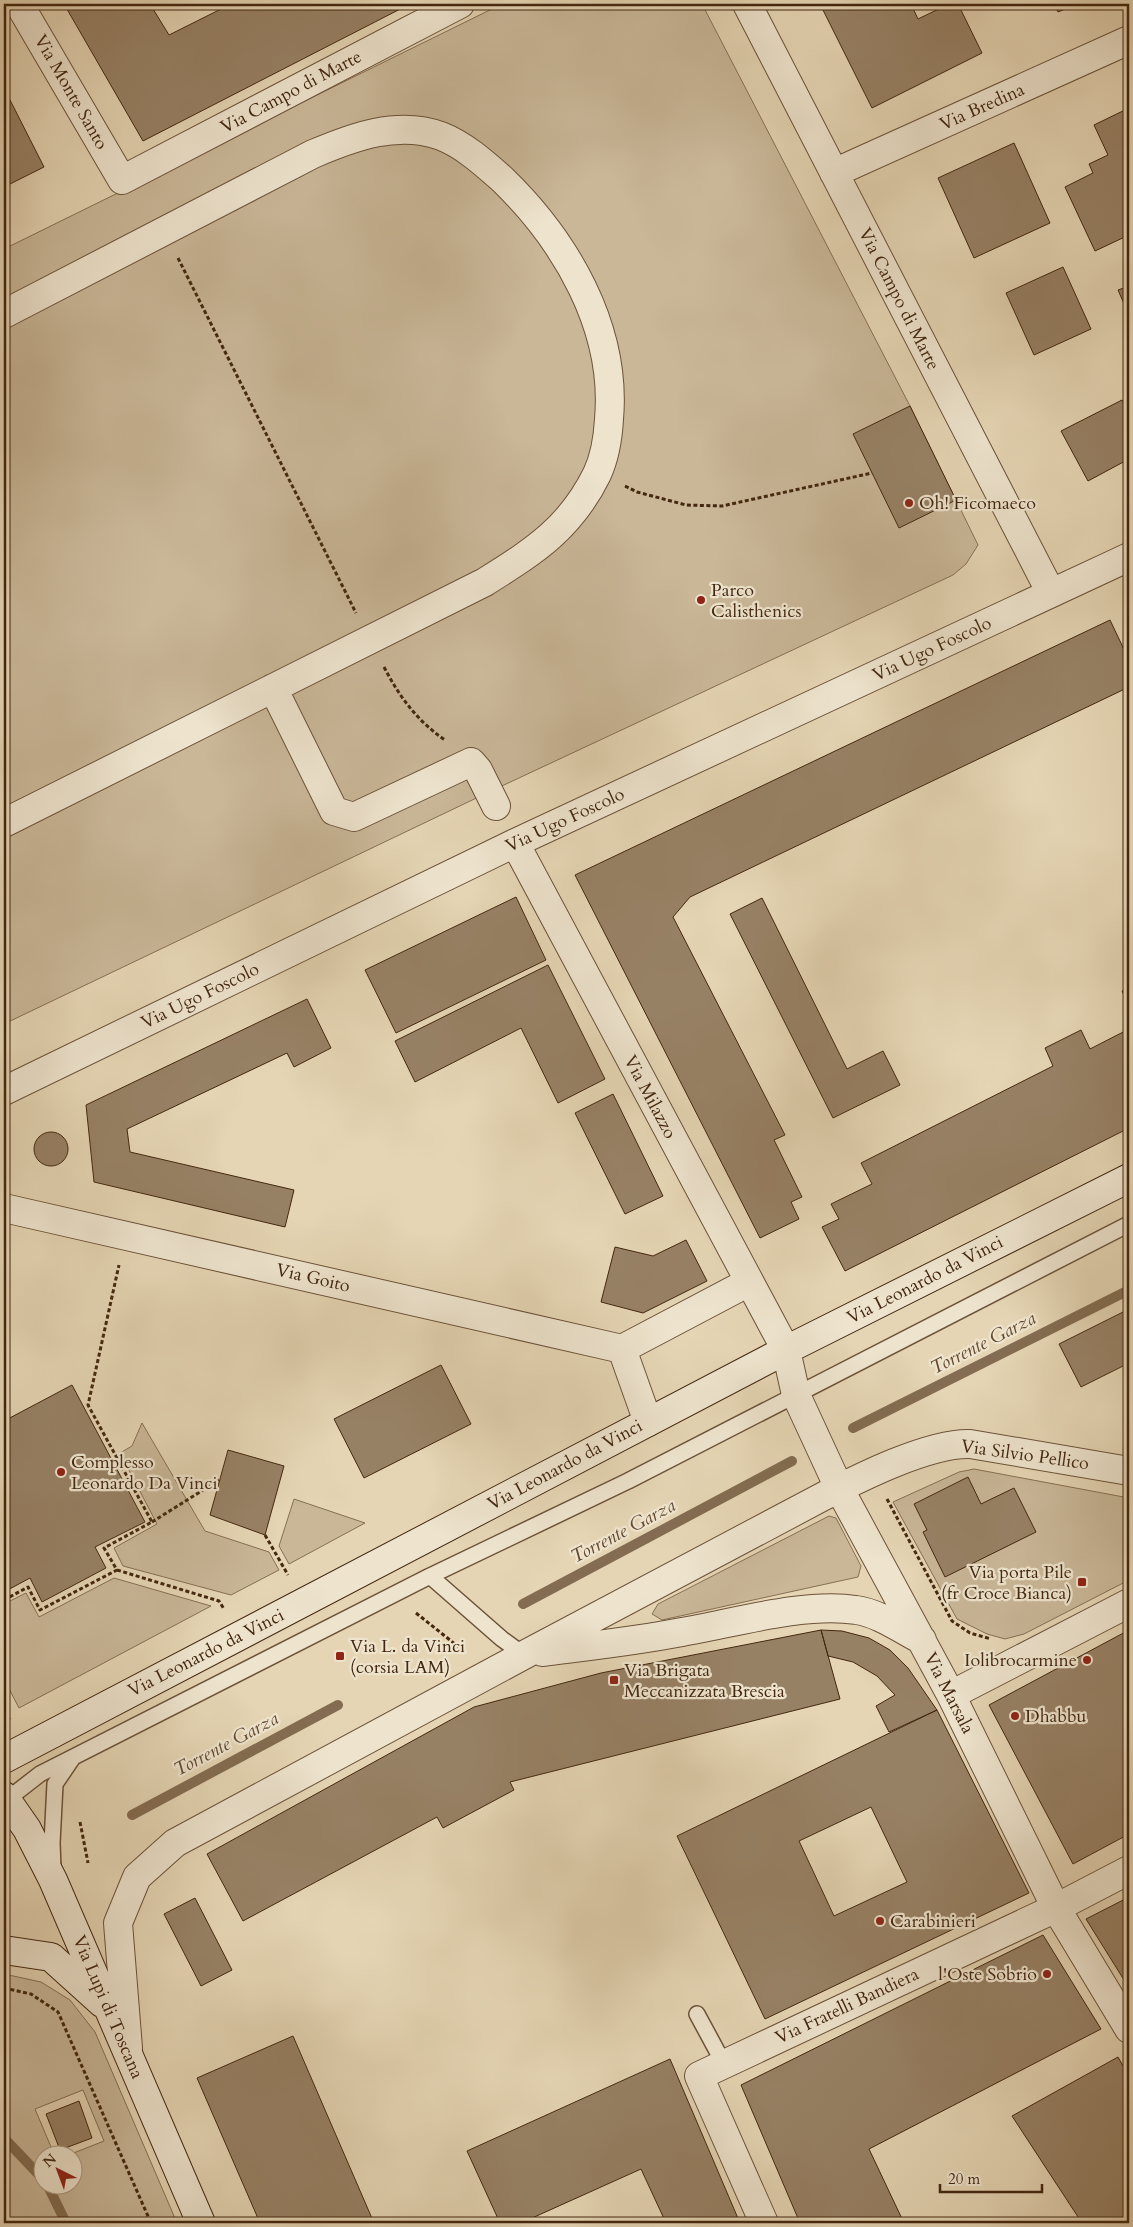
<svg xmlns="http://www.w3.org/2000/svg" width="1133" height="2227" viewBox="0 0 1133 2227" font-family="Cardo,serif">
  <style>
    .green { fill: #c9b798; stroke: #866f54; fill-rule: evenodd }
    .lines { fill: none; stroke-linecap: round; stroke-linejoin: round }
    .stream { stroke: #836c51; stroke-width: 10 }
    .building { fill: #978165; stroke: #432710; fill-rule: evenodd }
    .lane-casing { stroke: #6c5239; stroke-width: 18 }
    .street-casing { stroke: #6c5239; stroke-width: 30 }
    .secondary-casing { stroke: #432710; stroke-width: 30 }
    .path { stroke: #432710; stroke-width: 3; stroke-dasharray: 4 2.5; stroke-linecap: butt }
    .lane { stroke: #eee4ce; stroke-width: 15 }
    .street { stroke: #eee4ce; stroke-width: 28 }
    .secondary { stroke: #eee4ce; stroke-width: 28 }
    .poi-dot { fill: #8f2418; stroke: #eee4ce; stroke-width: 2 }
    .labels { text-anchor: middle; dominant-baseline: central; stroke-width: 4.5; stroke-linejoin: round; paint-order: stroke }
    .street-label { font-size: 18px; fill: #432710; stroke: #eee4ce }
    .poi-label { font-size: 18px; fill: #432710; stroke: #eee4ce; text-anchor: start }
    .water-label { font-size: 19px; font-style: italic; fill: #634a30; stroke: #eee4ce }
  </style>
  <rect width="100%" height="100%" fill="#e5d5b4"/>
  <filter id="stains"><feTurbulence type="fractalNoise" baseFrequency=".004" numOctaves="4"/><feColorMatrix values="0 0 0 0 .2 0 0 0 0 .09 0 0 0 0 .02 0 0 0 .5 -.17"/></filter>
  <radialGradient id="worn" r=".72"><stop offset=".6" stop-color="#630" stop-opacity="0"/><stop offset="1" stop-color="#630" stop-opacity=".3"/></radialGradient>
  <path class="green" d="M502,4H702L910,406L978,545L966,564L953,575L489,792L4,1024V249Z
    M142,1423L205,1531L269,1552L279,1570L231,1595L123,1566L114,1548L157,1524L120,1453L132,1446Z
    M974,1469L1129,1498V1580L1024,1634L1005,1639L987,1634L957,1619L893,1502L959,1472Z
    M294,1499L365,1523L289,1564L279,1546Z
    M829,1516L836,1518L861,1566L858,1577L662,1620L652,1614L658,1604Z
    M114,1578L211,1606L19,1708L4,1679V1604L26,1593L39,1617Z
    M4,1974L41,1982L70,2000L95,2032L177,2223H4ZM83,2090L104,2141L71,2154H72V2184H42V2154H54L35,2109Z"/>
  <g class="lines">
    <path class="stream" d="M853,1428L1129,1290
      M523,1604L792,1461
      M132,1815L338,1705
      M4,2138L42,2178
      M47,2184L66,2223"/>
  </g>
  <path class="building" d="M64,4H150L169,35L231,4H410L143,141Z
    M820,4H911L918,19L949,4H958L982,53L872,108Z
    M1054,4H1077L1058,12Z
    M9,98L44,167L4,187V101Z
    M1129,108V235L1095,251L1065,187L1093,173L1089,164L1108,155L1094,125Z
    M1014,143L1050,223L974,258L938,178Z
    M1063,267L1091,329L1034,355L1006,293Z
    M1129,286V315L1118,290Z
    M1122,400L1129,413V459L1088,481L1061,431Z
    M910,406L956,500L899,528L853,434Z
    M1110,620L1129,660V687L690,897L673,917L785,1135L774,1140L802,1197L791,1202L799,1219L760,1238L575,875Z
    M516,897L546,960L396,1033L365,970Z
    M762,898L847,1069L883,1051L900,1085L833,1118L730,914Z
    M548,965L605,1079L558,1103L521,1028L415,1082L395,1041Z
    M1129,987V1005L1122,991Z
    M307,999L331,1048L294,1067L287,1053L127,1129L130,1152L294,1190L285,1227L94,1182L86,1105Z
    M1129,1029V1128L845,1271L822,1227L839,1219L831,1204L872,1184L861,1163L1053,1066L1045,1048L1081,1030L1090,1049Z
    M613,1094L663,1196L625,1214L575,1113Z
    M34 1149a17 17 0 1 1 34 0a17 17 0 1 1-34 0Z
    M686,1240L707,1281L643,1313L601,1302L615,1247L653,1256Z
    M1129,1309V1363L1081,1387L1059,1344Z
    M441,1365L471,1424L364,1478L334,1419Z
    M72,1385L145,1522L95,1547L106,1568L42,1602L30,1578L4,1592V1421Z
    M228,1450L284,1466L265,1535L210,1515Z
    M968,1477L981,1504L1014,1488L1036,1532L945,1577L923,1532L927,1530L914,1504Z
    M821,1630L840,1699L510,1782L514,1790L443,1828L437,1817L243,1921L207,1854L474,1707L601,1673Z
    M821,1630L842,1631L869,1638L890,1650L908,1668L937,1710L889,1732L876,1706L895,1695L877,1676L853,1662L828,1656Z
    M1129,1630V1834L1073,1864L989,1705Z
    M937,1710L1029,1893L765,2019L677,1836ZM871,1807L907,1882L834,1916L799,1841Z
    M1129,1897V1988L1086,1919Z
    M195,1898L232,1970L201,1986L164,1914Z
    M1043,1935L1101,2029L869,2149L904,2223H800L741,2085Z
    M293,2036L374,2223H260L197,2078Z
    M1118,2057L1129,2077V2223H1082L1012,2116Z
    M670,2059L740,2223H666L641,2169L521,2223H500L467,2151Z
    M79,2101L92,2138L60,2150L46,2114Z"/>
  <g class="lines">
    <g class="lane-casing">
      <path id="lane" d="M430,1576L502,1639L524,1655
        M4,1802L40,1774L430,1576L628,1481L1129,1224
        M53,1868L52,1843L55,1784L72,1759
        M697,2014L724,2064"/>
    </g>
    <g class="street-casing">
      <path id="street" d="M19,4L122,180L460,4
        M747,4L1051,593
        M834,173L1129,40
        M4,314L313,154C353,137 398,120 441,136C464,145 484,163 502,179C566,241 617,328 609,419C608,437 605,457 597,474C570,529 534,551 485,582L4,823
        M273,688L334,811L354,817L471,762L478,770L496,806
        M515,843L786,1350L796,1395L839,1488L951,1695L1056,1908L1129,2029
        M4,1091L515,843L1129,557
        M4,1208L622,1349L749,1282
        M622,1349L648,1422
        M542,1652C589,1646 636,1641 682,1632C734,1623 805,1602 856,1610C879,1613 902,1630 922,1640
        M951,1695L1129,1603
        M128,2048L118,1923L137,1877L175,1843L524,1655L822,1497C859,1478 928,1443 970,1444L1129,1471
        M764,2223L699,2076L1056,1908L1129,1870"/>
    </g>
    <g class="secondary-casing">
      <path id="secondary" d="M4,1759L786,1350L1129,1178
        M4,1796L27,1829L53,1880L201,2223
        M4,1950L51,1957L102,2003"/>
    </g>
    <path class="path" d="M178,258L356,613
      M625,486L637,492L686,505L722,506L872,473
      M384,667C399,696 417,721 445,740
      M887,1499L952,1621L970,1633L991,1639
      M152,1522L219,1480
      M265,1535L288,1575
      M117,1570L219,1601L224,1609
      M4,1600L28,1587L40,1610L117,1570L104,1548L152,1522L88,1405L119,1265
      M416,1613L465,1652
      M4,1707L10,1719
      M80,1822L88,1863
      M4,1988L31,1994L58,2012L151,2223"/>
    <use href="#lane" class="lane"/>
    <use href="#street" class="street"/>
    <use href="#secondary" class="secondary"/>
  </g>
  <g class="poi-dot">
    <circle cx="909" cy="503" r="5"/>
    <circle cx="701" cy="600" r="5"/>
    <circle cx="61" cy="1472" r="5"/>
    <rect x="1077" y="1577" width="10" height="10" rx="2.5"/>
    <rect x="335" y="1651" width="10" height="10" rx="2.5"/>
    <circle cx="1087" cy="1660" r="5"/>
    <rect x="609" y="1675" width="10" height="10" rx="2.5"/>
    <circle cx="1015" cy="1716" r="5"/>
    <circle cx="880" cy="1921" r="5"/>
    <circle cx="1047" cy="1974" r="5"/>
  </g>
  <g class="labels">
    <g class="street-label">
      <text transform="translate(71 92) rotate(60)">Via Monte Santo</text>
      <text transform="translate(291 92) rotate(-28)">Via Campo di Marte</text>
      <text transform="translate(982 107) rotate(-24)">Via Bredina</text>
      <text transform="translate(899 299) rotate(63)">Via Campo di Marte</text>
      <text transform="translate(932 649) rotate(-25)">Via Ugo Foscolo</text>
      <text transform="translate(565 820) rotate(-25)">Via Ugo Foscolo</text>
      <text transform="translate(200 996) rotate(-26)">Via Ugo Foscolo</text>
      <text transform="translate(650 1097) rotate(62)">Via Milazzo</text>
      <text transform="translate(313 1278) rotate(13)">Via Goito</text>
      <text transform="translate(925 1280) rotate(-27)">Via Leonardo da Vinci</text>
      <text transform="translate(1025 1455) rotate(8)">Via Silvio Pellico</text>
      <text transform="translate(565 1465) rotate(-28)">Via Leonardo da Vinci</text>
      <text transform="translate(206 1653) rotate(-27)">Via Leonardo da Vinci</text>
      <text transform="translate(949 1693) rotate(63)">Via Marsala</text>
      <text transform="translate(847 2006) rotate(-25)">Via Fratelli Bandiera</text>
      <text transform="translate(108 2007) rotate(67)">Via Lupi di Toscana</text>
    </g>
    <g class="poi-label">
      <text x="919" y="503">Oh! Ficomaeco</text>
      <text x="711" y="590">Parco<tspan x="711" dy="21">Calisthenics</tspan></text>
      <text x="71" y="1462">Complesso<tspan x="71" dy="21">Leonardo Da Vinci</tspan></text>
      <text x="1072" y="1572" text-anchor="end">Via porta Pile<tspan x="1072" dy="21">(fr Croce Bianca)</tspan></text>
      <text x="350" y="1646">Via L. da Vinci<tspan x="350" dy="21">(corsia LAM)</tspan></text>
      <text x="1077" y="1660" text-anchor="end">Iolibrocarmine</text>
      <text x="624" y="1670">Via Brigata<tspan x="624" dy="21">Meccanizzata Brescia</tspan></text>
      <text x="1025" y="1716">Dhabbu</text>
      <text x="890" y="1921">Carabinieri</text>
      <text x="1037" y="1974" text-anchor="end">l'Oste Sobrio</text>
    </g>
    <g class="water-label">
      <text transform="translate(983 1343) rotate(-27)">Torrente Garza</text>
      <text transform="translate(623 1531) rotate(-28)">Torrente Garza</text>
      <text transform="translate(226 1744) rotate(-28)">Torrente Garza</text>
    </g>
  </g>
  <rect width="1133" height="2227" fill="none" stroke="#e5d5b4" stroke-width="20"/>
  <rect x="5" y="5" width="1123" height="2217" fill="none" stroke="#432710" stroke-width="2.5"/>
  <rect x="10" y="10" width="1113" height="2207" fill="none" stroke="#432710"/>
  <g transform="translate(58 2170) rotate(318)"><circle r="24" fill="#eee4ce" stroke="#aa9882"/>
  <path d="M0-4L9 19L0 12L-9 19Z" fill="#8f2418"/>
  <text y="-8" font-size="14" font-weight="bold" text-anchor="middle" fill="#432710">N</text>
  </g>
  <path d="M940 2184v8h102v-8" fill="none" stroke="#432710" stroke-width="2.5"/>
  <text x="948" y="2184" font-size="15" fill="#432710" stroke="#eee4ce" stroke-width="4" paint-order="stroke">20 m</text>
  <rect width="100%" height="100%" filter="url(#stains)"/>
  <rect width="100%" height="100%" fill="url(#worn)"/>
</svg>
